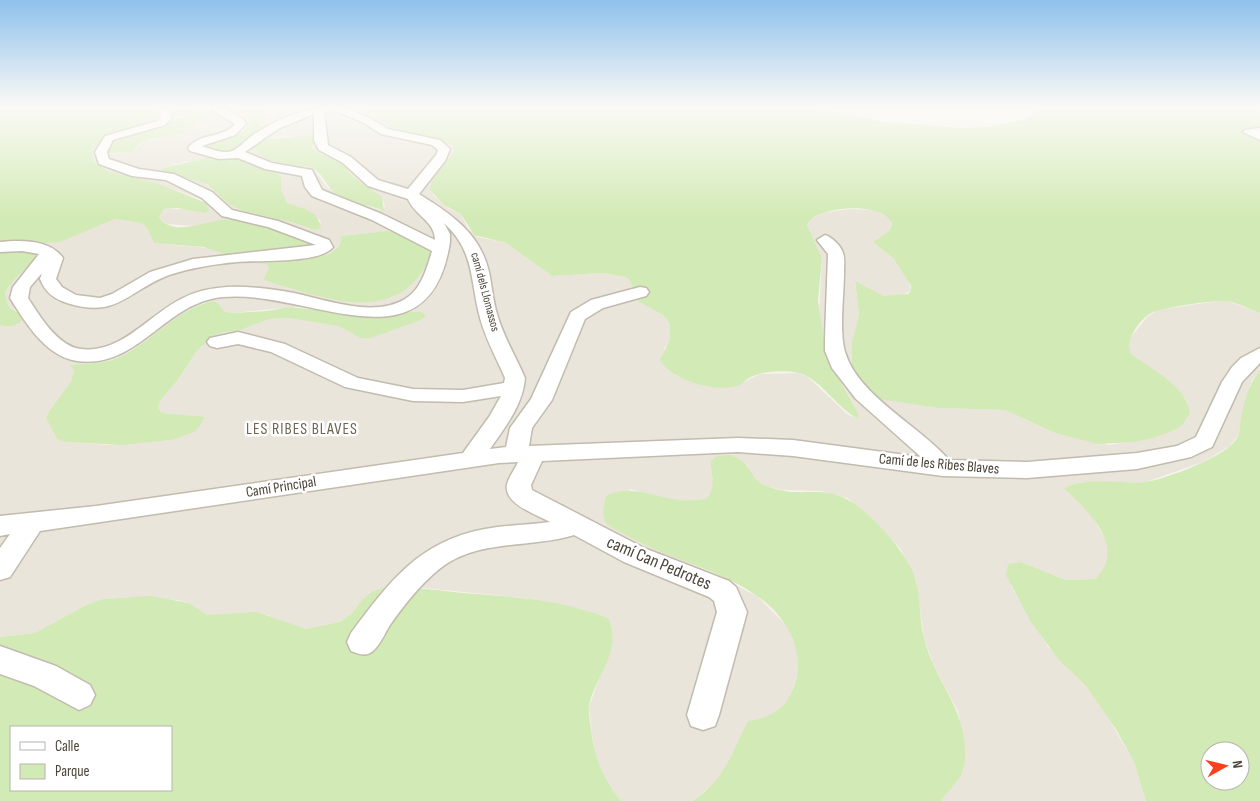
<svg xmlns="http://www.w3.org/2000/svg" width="1260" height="801" viewBox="0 0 1260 801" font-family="'Sofia Sans Condensed',sans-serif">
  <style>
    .residential { fill: #eae5da; fill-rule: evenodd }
    .green { fill: #d2eab5; fill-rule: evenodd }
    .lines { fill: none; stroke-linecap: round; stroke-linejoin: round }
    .minor-casing { stroke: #c2bbae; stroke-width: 3 }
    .minor { fill: #fff; fill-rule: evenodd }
    .labels { text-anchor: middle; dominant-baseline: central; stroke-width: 5; stroke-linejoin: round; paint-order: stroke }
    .far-street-label { font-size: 12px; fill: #4b4439; stroke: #fff }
    .street-label { font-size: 15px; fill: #4b4439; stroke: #fff }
    .neighbourhood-label { font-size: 16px; letter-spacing: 1px; fill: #6e6250; stroke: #fff }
    .near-street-label { font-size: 18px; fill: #4b4439; stroke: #fff }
  </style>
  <rect width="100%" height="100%" fill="#f6f3ec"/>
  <path class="residential" d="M159,106H175L171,110L172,115H187L124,137L112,145L108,153L113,154L132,152L144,141L183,134L186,129L216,117L212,114L190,110L200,106H241L237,107L234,111L250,122L240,132L210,145L264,126L257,123L260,116L285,106H348L376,117L391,128L448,143L454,148V152L430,185L433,195L448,208L461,214L468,229L478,237L506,243L552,276L602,273L626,277L630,281L639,301L663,315L670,324V339L664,349L677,376L718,387L738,385L760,374L799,373L808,377L847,414L859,419L854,405L830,363L819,317L822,258L807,225L811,219L825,212L851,209L874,210L886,215L892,221L889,231L873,242L894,259L907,277L911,290L901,296H883L855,282L859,315L852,341L853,353L917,404L939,408L1005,410L1055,433L1109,445L1144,440L1177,429L1183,424L1190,413L1187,401L1178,390L1131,355L1129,350L1131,337L1148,316L1158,310L1225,300L1260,313V371L1252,380L1246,401L1241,416L1242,430L1230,446L1203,462L1146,482H1083L1065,488L1091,514L1108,545L1110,555L1102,573L1095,579L1066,580L1021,562L1011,586L1048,647L1086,686L1107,716L1134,762L1146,801H941L964,769V739L958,711L934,666L924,639L916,580L900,548L866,513L847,498L821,491L782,490L768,487L758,481L750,473L747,465L710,462L713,482L712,490L707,498L695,501L669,500L630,489L607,524L640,543L704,569L757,596L788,627L798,654L799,669L789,700L777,711L741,735L727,767L716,781L693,801H621L609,787L595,758L589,707L603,668L608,618L582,609L524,598L423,588L361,601L352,613L340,622L306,629L280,622L268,615H207L189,603L178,600L135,597L103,599L86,605L35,633L0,637V325H18L19,312L8,306L5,294L15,276L23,269L30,242H59L115,219L141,223L147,228L154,243L209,248L261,224L228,219L196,226L166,224L159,217L164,209H183L205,201L168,187L108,171L94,162L92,151L96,144L110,135L157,118L156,109ZM288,136L312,145L315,151L343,165L355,178L383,200L385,208L380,210L345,199L327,187L313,168L266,158L258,141ZM187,161L275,172L281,176V188L287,203L309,211L321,221L320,225L314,230L295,223L243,211L203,182L164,171L163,168ZM379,232L422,270L409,286L391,298L355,302L299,291L263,278L269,268L264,261L315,258L336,250L340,243L341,236ZM214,301L219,304L224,311L230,313L297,307L348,313L422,312L425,316L419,321L401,327L355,335L338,326L288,318L269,319L241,330L221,333L212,336L196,352L177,381L160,401L158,408L162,413L173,414L172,440L109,445L65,442L57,439L46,418L48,413L71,381L74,371L70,365L101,362L122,356L154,337L188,310L205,302Z"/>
  <path class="green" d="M0,106H159L156,109L157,118C139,136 110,126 92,151L94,162L108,171L160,184L206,203L209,211L205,213L178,208L164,209L159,217C172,237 203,222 221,220C250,217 279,230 307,239L313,244L308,247L283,250L224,254L204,247L154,243L147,228L141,223L115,219L60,242L0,244Z
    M175,106H200L191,110L216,116L186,129L183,134L149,139L140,143L132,152L109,153C108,133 171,124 186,116L171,115V110Z
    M241,106H285L266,113L257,123L265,128C250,139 229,161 208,147C220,136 244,139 250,121L234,110Z
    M348,106H803L883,122L961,128L989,127L1026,119L1036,112L1027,106H1260V313C1249,309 1235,301 1223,301C1213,300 1159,308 1151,313C1139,320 1125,340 1131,354C1151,369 1187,386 1190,413L1183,424L1177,429L1153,438L1135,442L1098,444L1055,433L1005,410L939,408L879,399L864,384L852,366V341L859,315L855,281L884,296L908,294L911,290V286L894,259L873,242L889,231L892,224C886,201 815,205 807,225L822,258L818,301L825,347L830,363L858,413L859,419C837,409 820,378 799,373C787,370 765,371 753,376C747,378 743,384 737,386C714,392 673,381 660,360L670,339V324L663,315L638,301L630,281L626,277L602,273L552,276L506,243L474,235L461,214L444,205L430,190L431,182L454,152L453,146L441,140L391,128L376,117Z
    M312,135L314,139L312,147L315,151L341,163L355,178L382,197L384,211C368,204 351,204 336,194C326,186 323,174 313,168C294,162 262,166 252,144L263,140Z
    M207,158C238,158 253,158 281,176V188L287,203C303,209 318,210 321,228L314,230L295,223L243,211L229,204L207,184L163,171V168Z
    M387,231L400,234L432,249C429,260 425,268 418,277C383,322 318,296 273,283L263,279L269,268L267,265L256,261C275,261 326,263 338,247C341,244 340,240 341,236Z
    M0,251H30L38,253C33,266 13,275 5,294L8,306L24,317C19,327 10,327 0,325Z
    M214,301L219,304L224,311L230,313L268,311L289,307L348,313L422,312L426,316L419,321L370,338H361L338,326L288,318L269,319L241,330L221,333L212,336L196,352L177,381L160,401L158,408L162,413L205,417L196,431L172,440L121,445L65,442L57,439L46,418L48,413L71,381L74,371L70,365C88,363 106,364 122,356C152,341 183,305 214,301Z
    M1260,371V801H1146L1134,762L1117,731L1086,686L1058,659L1031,622L1006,575L1008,564L1021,562L1066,580L1095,579C1128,548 1088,511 1064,488C1089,476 1118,484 1144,482C1165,480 1213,460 1229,447C1242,436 1239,431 1241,417C1244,402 1250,381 1260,371ZM1210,751H1240V781H1210Z
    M729,455C754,461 746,479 769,487C808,501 826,478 865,512C883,528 900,547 911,568C922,590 918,615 924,638C935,685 972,712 964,767C962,778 947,792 941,801H693C728,775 729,757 748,721C767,719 785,710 792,691C800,673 800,659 793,640C769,576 676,566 624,534C619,531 612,528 608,525C600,518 604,505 606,496C638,479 668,509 707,498C716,486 712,476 710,462L717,456Z
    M387,587C412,587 437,590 463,593C512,597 562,599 608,618C623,650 597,673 589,705C588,712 590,720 591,728C594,757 602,778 621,801H0V637L35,633L86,605L103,599L151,596L189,603L207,615L257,612L306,629L340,622L352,613L361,601L373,591ZM11,727H171V790H11Z"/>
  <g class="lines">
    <g class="minor-casing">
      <path id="minor" d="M163,106H173L169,111L172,118L165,125L113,140L107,152L109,159L139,169L174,174L212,192L232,210L278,221L329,240L333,247C321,264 257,260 237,262C214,264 191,268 169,275C127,291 118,319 67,303C54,299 45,292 40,279L42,273L30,287L28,298C39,315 58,347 81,349C122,354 149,314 183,298C196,291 212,288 227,287C249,286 272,289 294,293C327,300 373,318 405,299C421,290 427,268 432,251L372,220L312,196L305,187L302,176L265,169L238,158L219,159L190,151L188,148C200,132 223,139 235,124L212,110L213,106H227L225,109L243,119L246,124L235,135L202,146C211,149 222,154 232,151C238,149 247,139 253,135C282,116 310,106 344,106L345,108L370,118L388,129L440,140L450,149L445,161L419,194C451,214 480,233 489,272C492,286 493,301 497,314C503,336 516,357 525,378C523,405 505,427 490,449L506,447L510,428L531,399L571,312L591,300L640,287L646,288L649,292L646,296L603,308L585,319L552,400L532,428L529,446L738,438L793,440L921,457L856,399L832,368L825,351V337L828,254L817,240L825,235C832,237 841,246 843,253C845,258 844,267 844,272C844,295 839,331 845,352C858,396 920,426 949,460L1027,462L1137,453L1177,446L1196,437L1222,382L1232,367L1241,358L1260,348V363L1242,382L1212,447L1191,457L1137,469L1027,478L943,476L793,456L738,452L542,461L531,485L532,490L644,548L729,581L736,587L747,612L719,715L715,726L703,730L691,726L687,715L717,612L714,601L709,597L624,562L574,535C529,549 477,538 438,570C419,586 404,605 390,625C385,633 380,645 373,651C366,657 359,654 351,651L347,642L351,633C389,582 419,541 485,529C506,525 528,525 550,522C536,514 503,504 507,484C509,477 515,469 518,462L499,463L40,531L10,577L0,580V548L10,534L0,536V516L96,506L463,453L489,417L501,396L463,402L413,401L345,387L271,352L238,344L217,348L210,346L207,342L210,338L238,332L285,344L358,378L413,389L463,390L504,383L505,378C496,357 484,336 479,314C470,277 474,251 444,223L450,234V242C429,381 296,280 211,299C161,311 134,369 77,361C45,356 26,323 10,298L13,287L39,254L22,251L0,252V242C20,240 50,239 63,258L56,279L62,287L76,295L100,298L112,294L150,272L193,259L316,245L268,227L222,216L202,198L166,180L132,176L99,164L95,152L105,136L157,121L161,117L159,111ZM336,111L362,122L381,134L432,145L438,150L436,155L408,189L378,180L351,157L328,145L324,112ZM314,114V140L319,150L343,163L368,186L408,199C414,215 435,221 435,240L382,214L322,190L312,170L272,163L245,152L278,129Z
        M1260,128V140L1243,132L1245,130Z
        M0,646L56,666L90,685L95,695L90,705L79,710L34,686L0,674Z"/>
    </g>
    <use href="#minor" class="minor"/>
  </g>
  <linearGradient id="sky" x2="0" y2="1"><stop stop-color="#8fc1ec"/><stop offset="0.49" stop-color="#fbfaf6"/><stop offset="1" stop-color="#fbfaf6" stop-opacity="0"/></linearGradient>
  <rect width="1260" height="218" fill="url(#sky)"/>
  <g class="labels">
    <g class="far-street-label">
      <text transform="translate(485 292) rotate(75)">camí dels Llomassos</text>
    </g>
    <g class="street-label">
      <text transform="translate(939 464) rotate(5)">Camí de les Ribes Blaves</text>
      <text transform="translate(281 487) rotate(-9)">Camí Principal</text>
    </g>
    <g class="neighbourhood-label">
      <text x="302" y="429">LES RIBES BLAVES</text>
    </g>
    <g class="near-street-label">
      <text transform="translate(659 563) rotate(23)">camí Can Pedrotes</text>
    </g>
  </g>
  <rect x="10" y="726" width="162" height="65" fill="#ffffff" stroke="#b7b4b0"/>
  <rect x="20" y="742" width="25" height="8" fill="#ffffff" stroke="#b7b4b0"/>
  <text x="55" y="751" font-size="15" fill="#4b4439">Calle</text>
  <rect x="20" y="764" width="25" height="15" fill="#d2eab5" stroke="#b7b4b0"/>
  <text x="55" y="776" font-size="15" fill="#4b4439">Parque</text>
  <g transform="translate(1225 766) rotate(82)"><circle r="24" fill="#ffffff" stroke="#b7b4b0"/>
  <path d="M0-4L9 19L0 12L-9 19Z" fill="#fc3f1d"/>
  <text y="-8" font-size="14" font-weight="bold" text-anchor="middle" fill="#4b4439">N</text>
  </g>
</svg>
